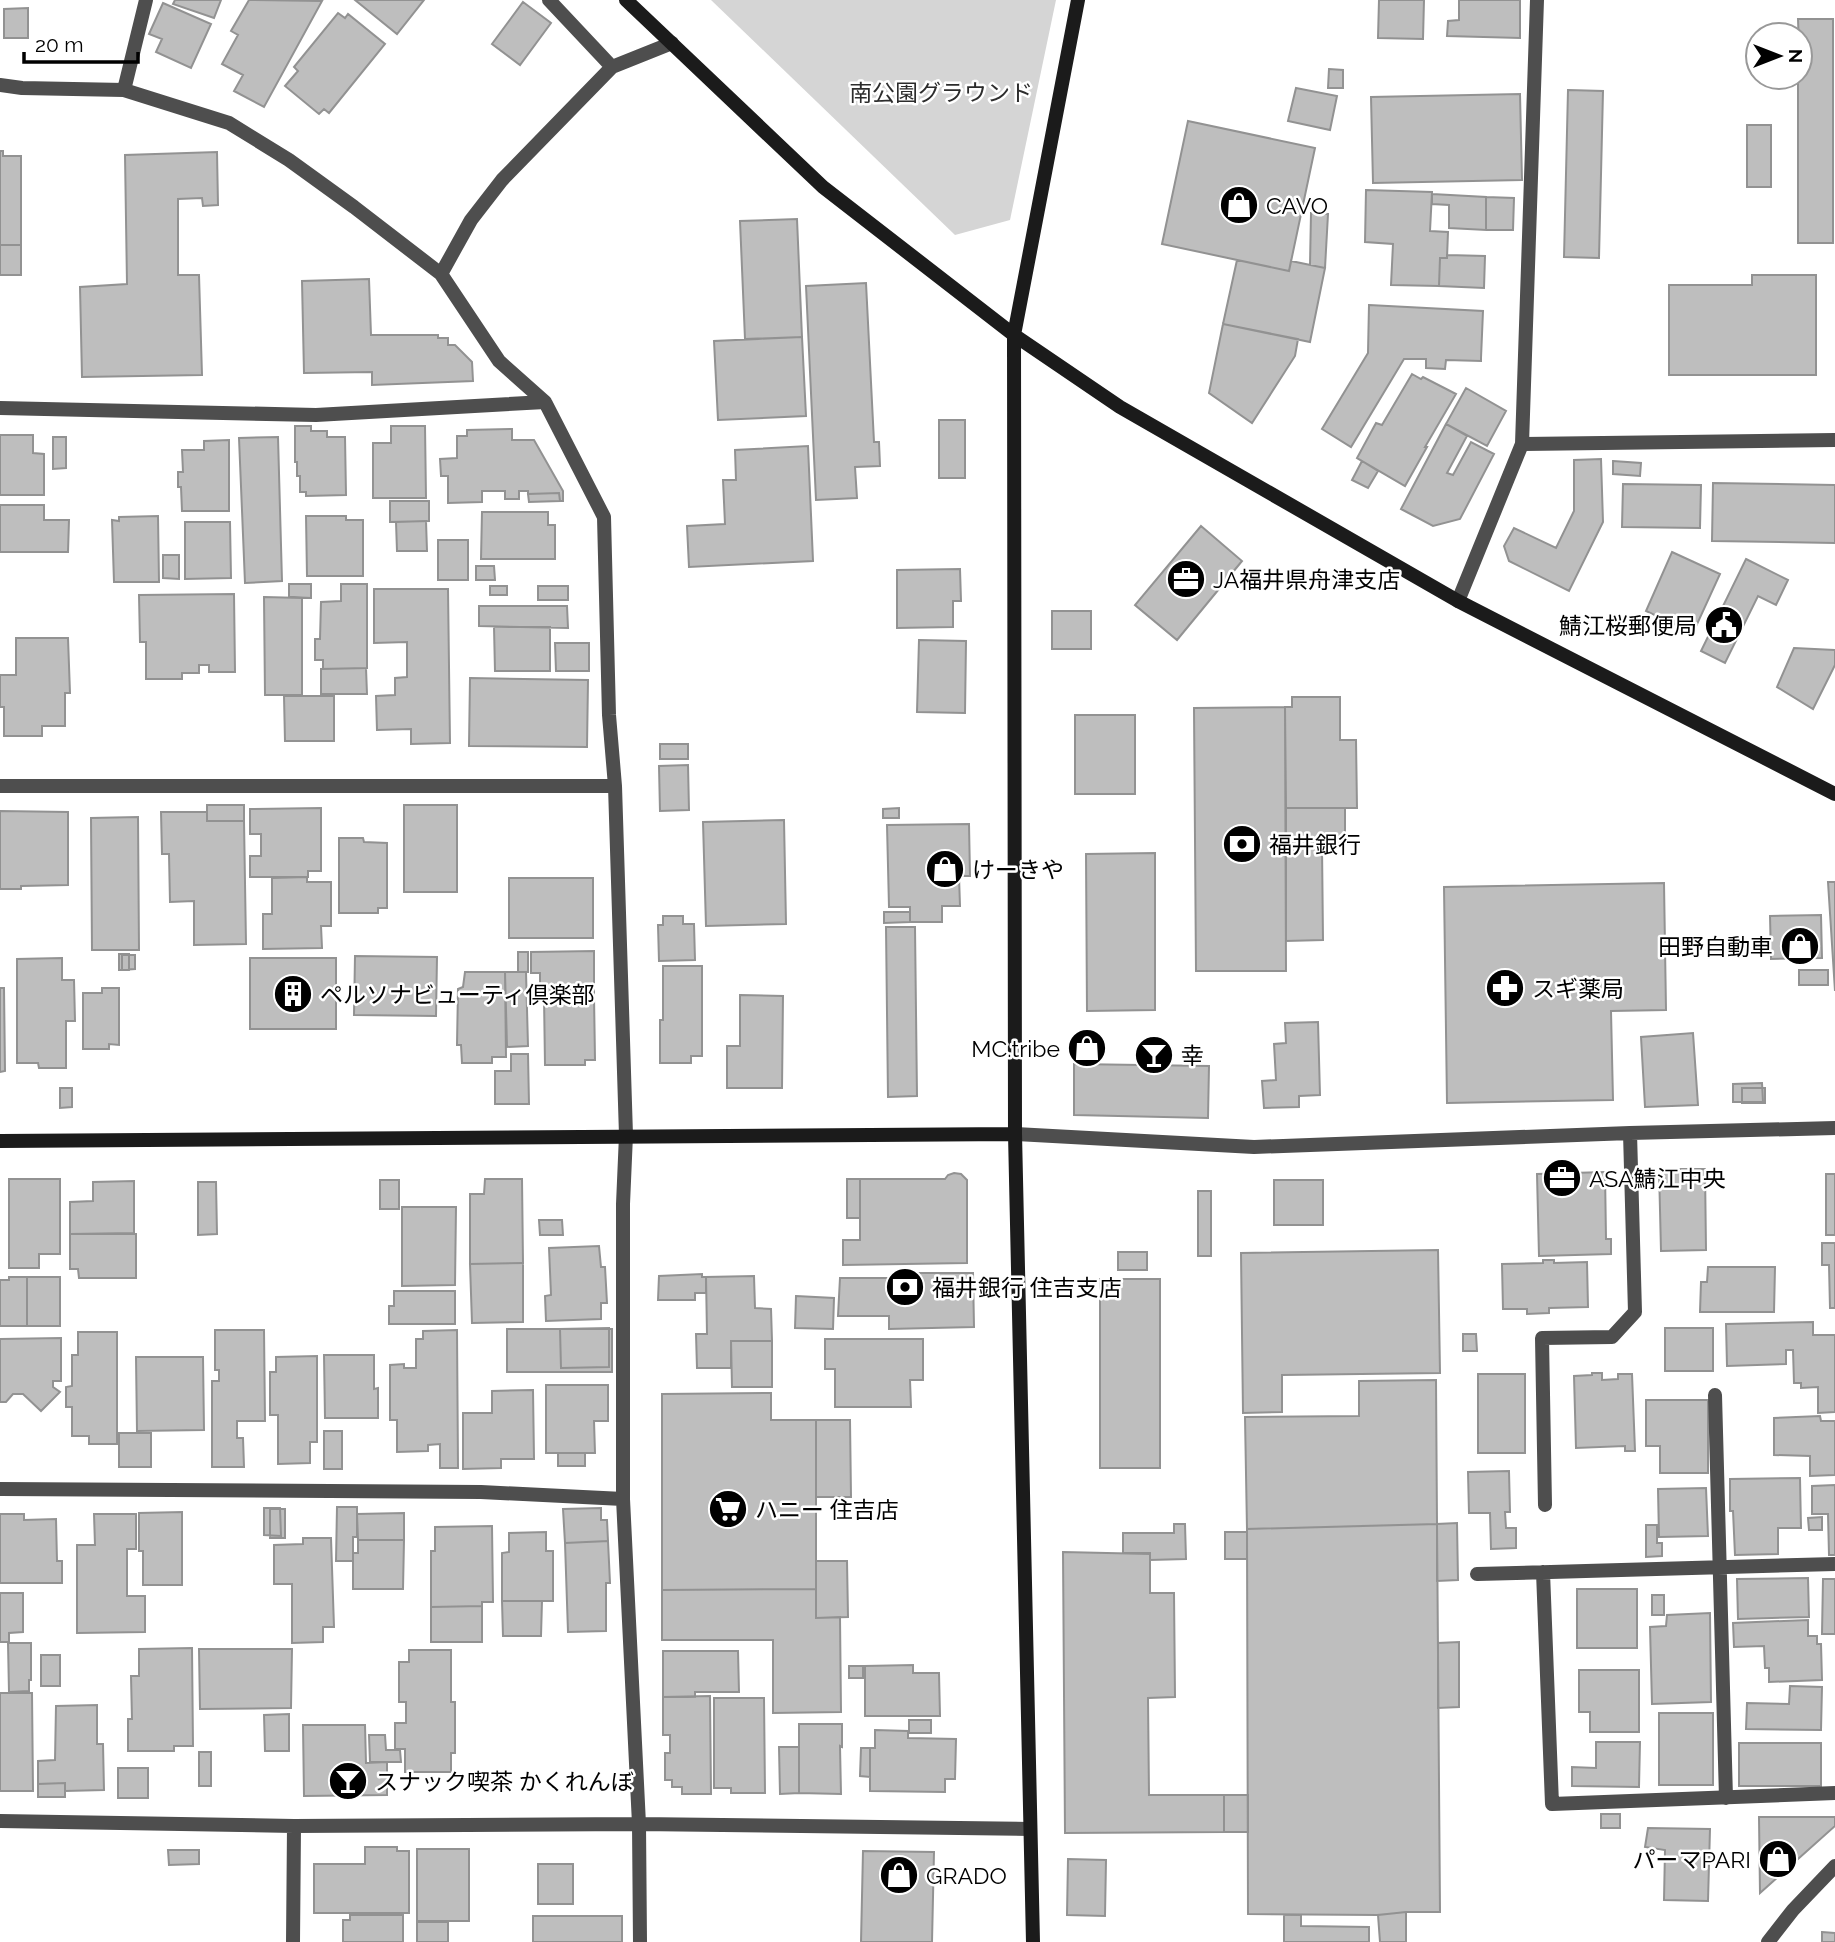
<svg xmlns="http://www.w3.org/2000/svg" width="1835" height="1942" viewBox="0 0 1835 1942" font-family="Raleway,'Noto Sans JP',sans-serif">
  <style>
    .green { fill: #d5d5d5 }
    .building { fill: #bebebe; stroke: #929292; stroke-width: 2 }
    .lines { fill: none; stroke-linecap: round; stroke-linejoin: round }
    .street { stroke: #4e4e4e; stroke-width: 14 }
    .secondary { stroke: #1b1b1b; stroke-width: 14 }
    .labels { text-anchor: middle; dominant-baseline: central; stroke-width: 5; stroke-linejoin: round; paint-order: stroke }
    .park-label { font-size: 23px; fill: #2c2c2c; stroke: #fff }
    .poi-label { font-size: 23px; fill: #000; stroke: #fff; text-anchor: start }
  </style>
  <rect width="100%" height="100%" fill="#fff"/>
  <path class="green" d="M711,0H1056L1010,220L955,235Z"/>
  <path class="building" d="M175,0H221L214,18L173,4Z
    M249,0L322,1L264,107L234,91L243,75L222,64L238,35L231,31Z
    M355,0H424L397,34Z
    M1379,0H1424L1423,39L1378,38Z
    M1459,0H1520V38L1447,36L1448,21L1459,20Z
    M523,2L551,23L520,65L492,44Z
    M163,3L211,24L191,68L156,52L162,39L149,34Z
    M28,8V38H4V9Z
    M338,13L345,18L348,14L385,44L329,113L324,109L319,114L285,86L298,71L294,67Z
    M1798,19H1833V243H1798V77H1800Z
    M1329,69L1343,70V88H1328Z
    M1296,88L1337,96L1330,130L1288,121Z
    M1568,90L1603,91L1599,258L1564,257Z
    M1520,94L1522,180L1373,183L1371,97Z
    M1188,121L1315,148L1289,271L1162,244Z
    M1747,125H1771V187H1747Z
    M0,151H3V156H21V245H0Z
    M217,152L218,205L203,206L202,198L178,199V275H199L202,375L82,377L80,287L127,284L125,155Z
    M1366,190L1432,192L1430,231L1448,232L1447,258H1440L1439,286L1391,285L1393,244L1365,242Z
    M1432,194L1486,197V230L1449,228V205L1432,204Z
    M1486,197L1514,198L1513,230H1486Z
    M1311,213L1328,214L1325,268L1310,265Z
    M797,219L802,337L745,339L740,221Z
    M0,245H21V275H0Z
    M1447,255L1485,256L1484,288L1439,286L1440,258H1447Z
    M1237,260L1289,271L1291,261L1325,268L1310,342L1223,324Z
    M1752,275H1816V375H1669V285H1752Z
    M369,279L371,335H438V338H448V345H455L472,362L473,381L372,385V372L304,373L302,281Z
    M866,283L874,442H879L880,466L855,467L857,498L816,500L806,286Z
    M1369,305L1483,311L1481,358V361L1446,360L1445,369L1426,368V359H1404L1351,447L1322,429L1368,353Z
    M1223,324L1298,339L1295,356L1252,423L1209,393Z
    M802,337L806,416L718,420L714,341Z
    M1412,374L1421,379L1423,377L1456,394L1425,447H1427L1405,486L1357,458L1376,423L1382,425Z
    M1466,388L1506,411L1487,446L1446,424Z
    M939,420H965V478H939Z
    M1446,424L1467,436L1447,473L1453,475L1471,442L1494,454L1460,519L1433,526L1401,509Z
    M295,426H311V431H327V437H345L346,495L306,496V492H300V476H297V462H295Z
    M391,426H425L426,498H373V443H391Z
    M512,429V440H534L563,491V501H560L559,493L528,494V491H519V499H505V491H482V502L448,503V476H441L440,459L457,458V436H467V430Z
    M0,435H33V453L44,454V495H0Z
    M53,437H66V468L53,469Z
    M278,437L282,581L245,583L239,438Z
    M229,440V511H182L181,487H178V472H183L182,450H204V441Z
    M808,446L813,561L689,567L687,526L725,524L723,480H736L735,450Z
    M1601,459L1603,522L1569,591L1509,561L1504,546L1514,528L1556,548L1574,511V460Z
    M1362,461L1378,471L1368,488L1352,480Z
    M1613,461L1641,463L1640,476L1613,474Z
    M1713,483L1835,485V543L1712,541Z
    M1623,484L1701,485L1700,528L1622,527Z
    M559,493L560,501L529,502L528,494Z
    M390,501H429V521L390,522Z
    M0,505H44V520H69L68,552H0Z
    M482,512H548V525H555V559H481Z
    M158,516L159,582H114L112,520L119,521V517Z
    M306,516H346V520H363V576H307Z
    M426,521L427,551H397L396,522Z
    M185,522H230L231,578L185,579Z
    M1201,526L1242,561L1177,640L1135,605Z
    M438,540H468V580H438Z
    M1672,552L1720,574L1693,633L1646,611Z
    M163,555H179V579L163,578Z
    M1746,559L1788,580L1776,605L1758,596L1725,663L1701,651Z
    M476,566H494L495,580H476Z
    M960,569L961,601H953V627L897,628V570Z
    M289,584H311V598L289,597Z
    M341,584H367V668L323,669V660H315V639H320L321,602L341,601Z
    M490,586H507V595H490Z
    M538,586H568V600H538Z
    M374,589H448L450,743L411,744V729L377,730L376,696L395,695V678L407,677V642L374,643Z
    M234,594L235,672H209V665H199V673H182V679H146V642H140L139,595Z
    M264,597L302,598V695H265Z
    M479,606H567L568,628L479,626Z
    M1052,611H1091V649H1052Z
    M494,627H550V671H495Z
    M16,638H68L70,693H65V726H42V736H4V707H0V675H16Z
    M919,640L966,641L965,713L917,712Z
    M555,643H589V671H556Z
    M1794,648L1835,650V665L1813,709L1777,687Z
    M366,668L367,694H321V669Z
    M470,678L588,680L587,747L469,746Z
    M284,696H334V741H285Z
    M1292,697H1340V740H1356L1357,808H1286L1285,707H1292Z
    M1285,707L1286,971H1196L1194,708Z
    M1075,715H1135V794H1075Z
    M660,744H688V759H660Z
    M688,765L689,810L660,811L659,766Z
    M207,805H244V821H207Z
    M404,805H457V892H404Z
    M321,808V871H308V877H250V856H261V834H250V809Z
    M899,808V818H883V809Z
    M1286,808H1345V846H1322L1323,940L1286,941Z
    M0,811L68,812V885L21,886V889H0Z
    M161,812H207V821H244L246,944L194,945V901L170,902L169,854H162Z
    M138,817L139,950H92L91,818Z
    M784,820L786,924L706,926L703,822Z
    M969,824L970,876H959L960,906H942V922H910V907H889L887,825Z
    M339,838H363L364,842L387,843V908H378V913H339Z
    M1155,853V1010L1087,1011L1086,854Z
    M307,877V882H331V926H321L322,948L263,949V914H272V878Z
    M509,878H593V938H509Z
    M1828,882H1835V991Z
    M1664,883L1666,1010L1611,1011L1613,1100L1447,1103L1444,887Z
    M884,912H910V922L884,923Z
    M1821,915L1822,958L1771,959L1770,916Z
    M663,916H683V924H694L695,960L659,961L658,925H663Z
    M886,927H915L917,1096L888,1097Z
    M594,951V996L540,997V973H531V952Z
    M518,952H528V972H518Z
    M119,954H129V970H119Z
    M122,955H135V969L122,970Z
    M355,956L437,957L436,1016L354,1015Z
    M62,958V980H74L75,1021H66V1068H39L38,1063H17V959Z
    M250,958H336V1029H250Z
    M663,966H702V1056H691V1063H660V1020H663Z
    M1799,970H1828V985H1799Z
    M465,972H505L506,1057H492V1063H462L461,1045H457L458,989L463,987Z
    M505,972H526L528,1046L507,1047Z
    M0,988H4L5,1071L0,1072Z
    M102,988H119V1045L109,1044V1049H83V993H102Z
    M740,995L783,996L782,1088H727V1046H740Z
    M594,996L595,1060H585V1065H545L544,997Z
    M1318,1022L1320,1095L1299,1096V1107L1264,1108L1262,1081L1276,1080L1274,1044L1286,1043L1285,1023Z
    M1693,1033L1698,1105L1645,1107L1641,1037Z
    M511,1054H528L529,1104H495V1071H511Z
    M1074,1064L1209,1066L1208,1118L1074,1115Z
    M1762,1083L1763,1102H1733V1084Z
    M60,1088H72V1107L60,1108Z
    M1742,1088H1765V1103H1742Z
    M1659,1169H1705L1706,1250L1661,1251Z
    M1605,1172L1606,1239H1611V1254L1539,1256L1537,1174Z
    M954,1173L961,1174L967,1180V1263L843,1265V1240H860V1179H945L948,1175Z
    M1826,1174H1835V1235H1826Z
    M9,1179H60V1254H39V1268H9Z
    M485,1179H522L523,1263L470,1264V1194H484Z
    M847,1179H860V1218H847Z
    M380,1180H399V1209H380Z
    M1274,1180H1323V1225H1274Z
    M134,1181V1233L70,1234V1202L93,1201V1182Z
    M198,1182H216L217,1234L198,1235Z
    M1198,1191H1211V1256H1198Z
    M402,1207H456L455,1285L402,1286Z
    M539,1220H562L563,1235H540Z
    M70,1234H136V1278H79L78,1269H70Z
    M1822,1243H1835V1308H1830L1829,1265H1822Z
    M599,1246L601,1267H605L607,1303H601V1319L546,1321L545,1296L551,1295L549,1248Z
    M1438,1250L1440,1373L1282,1375V1412L1243,1413L1241,1253Z
    M1118,1252H1147V1270H1118Z
    M1543,1260H1554V1263L1587,1262L1588,1307L1549,1308V1313L1527,1314V1309H1503L1502,1264L1543,1263Z
    M523,1263V1322L472,1323L470,1264Z
    M1708,1267H1775L1774,1312H1700L1701,1282H1707Z
    M915,1273H973L974,1327L889,1329V1316H838L840,1278H915Z
    M702,1274V1277H706V1293H695V1300H658L659,1276Z
    M754,1276L755,1308L771,1309L772,1341H731V1368H697L696,1334H707L706,1277Z
    M9,1277H27V1326H0V1280H9Z
    M27,1277H60V1326H27Z
    M1100,1279H1160V1468H1100Z
    M394,1291H455V1324H389V1306H394Z
    M796,1296L834,1298L833,1329L795,1328Z
    M1813,1322V1335H1835V1412L1818,1413V1387L1801,1388V1383H1794L1793,1350H1786V1364L1727,1366L1726,1324Z
    M609,1328V1367L561,1368L560,1329Z
    M1665,1328H1713V1371H1665Z
    M507,1329H612V1372H507Z
    M215,1330H264L265,1421H237V1438H243L244,1467H212V1381H219V1370H215Z
    M457,1330L458,1468H440V1444L428,1445V1451L397,1452V1420H390V1365L404,1364V1368H416V1339H423V1331Z
    M78,1332H117V1444H89V1436H72V1407H66V1387L72,1386V1355H78Z
    M1463,1334H1476L1477,1351H1463Z
    M61,1338V1381H53V1387L60,1392L41,1411L23,1394H13L6,1402H0V1339Z
    M825,1339H923V1380H910L911,1407H835V1369H825Z
    M731,1341H772V1387H732Z
    M324,1355H374V1389L378,1388V1418H325Z
    M317,1356V1442H310V1463L278,1464V1415H270V1372H276V1357Z
    M136,1357H203L204,1430L137,1431Z
    M1592,1373H1602V1380L1618,1379V1374H1632L1635,1451H1625V1446L1576,1448L1574,1376L1592,1375Z
    M1478,1374H1525V1453H1478Z
    M1436,1380L1437,1524L1247,1529L1245,1417L1359,1416V1381Z
    M546,1385H608V1421H594L595,1453H546Z
    M533,1390L534,1459H501V1468L463,1469V1413H492V1391Z
    M771,1393V1420H816V1589L662,1590V1394Z
    M1646,1400H1708V1473H1660V1446H1646Z
    M1820,1416L1821,1421H1835V1475L1810,1476V1456L1774,1455V1418Z
    M816,1420H850L851,1497H816Z
    M324,1431H342V1469H324Z
    M119,1433H151V1467H119Z
    M558,1453H585V1466H558Z
    M1509,1471L1510,1512H1505L1506,1528H1516V1548L1491,1549L1490,1513H1469L1468,1472Z
    M1800,1478L1801,1528H1778V1554L1735,1555L1733,1511H1730V1479Z
    M1835,1485V1555H1829L1828,1514H1812V1486Z
    M1706,1488L1708,1536L1659,1537L1658,1489Z
    M337,1507H357V1537H353V1561H336Z
    M264,1508H280L281,1536L264,1535Z
    M601,1508V1520H607L608,1541L565,1543L563,1509Z
    M270,1509H285V1538H270Z
    M182,1512V1585H143V1551H139V1513Z
    M404,1513V1540H358L357,1514Z
    M0,1514H24V1520L56,1519L57,1561H62V1583H0Z
    M94,1514H136V1549H127V1596H145V1632L77,1633V1545H95Z
    M1822,1517V1530H1809L1808,1518Z
    M1457,1523L1458,1580L1437,1581V1524Z
    M1174,1524H1185L1186,1559L1150,1560V1553H1123V1533H1174Z
    M1437,1524L1440,1912H1406L1378,1915L1248,1914L1247,1529Z
    M1646,1525H1657V1543H1662V1556L1646,1557Z
    M492,1526L493,1602H482V1606L431,1607V1551H435V1527Z
    M546,1532V1551H553V1601H502V1553L509,1552V1533Z
    M1225,1532H1247V1559H1225Z
    M303,1538H331L334,1627H323V1642L292,1643V1584H274V1545L303,1544Z
    M358,1540H404L403,1589H353V1553H358Z
    M608,1541L610,1583H606V1631L568,1632L565,1543Z
    M1063,1552L1150,1554V1593H1174L1175,1697L1148,1698L1149,1795H1224V1832L1065,1833Z
    M816,1561H847L848,1617L816,1618Z
    M1808,1578L1809,1617L1738,1619L1737,1579Z
    M1823,1579H1835V1634H1822Z
    M816,1589V1618L840,1617L841,1712L773,1713V1640H662V1590Z
    M1577,1589H1637V1648H1577Z
    M0,1593H23V1632L9,1633V1642H0Z
    M1652,1595H1664V1615H1652Z
    M502,1601H542L541,1636H503Z
    M482,1606V1642H431V1607Z
    M1710,1613L1711,1702L1652,1704L1650,1627L1666,1626L1667,1615Z
    M1808,1620V1636H1817V1644H1821L1822,1680L1769,1682V1668H1765L1764,1646L1734,1647L1733,1623Z
    M1459,1642V1707L1438,1708V1643Z
    M8,1643H31V1680H29V1691L9,1692Z
    M192,1648L193,1746H174V1751H128V1719H132L131,1676H139V1649Z
    M199,1649H292L291,1708L200,1709Z
    M409,1650H451V1702H455V1753H451V1772H405V1749H395V1723H406V1702H399V1662H409Z
    M663,1651H738L739,1692H695V1697H663Z
    M41,1655H60V1686H41Z
    M913,1665V1673H939L940,1716H865V1666Z
    M849,1666H863V1678H849Z
    M1579,1670H1639V1732H1590V1712H1579Z
    M1790,1686L1822,1687L1821,1730L1746,1729L1747,1703L1789,1704Z
    M0,1693H32L33,1791H0Z
    M710,1696L711,1794H682V1787H672V1780H665V1753H670V1735H663V1697Z
    M714,1698H764L765,1793H731V1788H714Z
    M97,1705V1744H103L104,1790L65,1791V1783L38,1784V1761L55,1760L56,1706Z
    M1659,1713H1713V1785H1659Z
    M289,1714V1751H265L264,1715Z
    M909,1720H931V1733H909Z
    M799,1724H842V1747L840,1746L841,1794L799,1793Z
    M303,1725H365L366,1763L387,1762V1795L304,1796Z
    M875,1730L908,1731V1738L956,1739L955,1779H945V1792L870,1791V1748H875Z
    M369,1735H385L386,1750H400L401,1762H370Z
    M1596,1742H1640L1639,1787L1572,1786V1767L1596,1768Z
    M1739,1743H1821V1786H1739Z
    M779,1747H799V1793L780,1794Z
    M861,1748H870V1777L860,1776Z
    M199,1752H211V1786H199Z
    M118,1768H148V1798H118Z
    M65,1783V1797H38V1784Z
    M1224,1795H1248V1832H1224Z
    M1601,1814H1620V1828H1601Z
    M1759,1817H1835V1826L1760,1893Z
    M1648,1828L1710,1829L1708,1901L1664,1900L1665,1850L1645,1847Z
    M365,1847H397V1851H409V1913H314V1864H365Z
    M417,1849H469V1921H417Z
    M168,1850H199V1864L169,1865Z
    M863,1851L934,1852L932,1942H861Z
    M1068,1859L1106,1860L1105,1916L1067,1915Z
    M538,1864H573V1904H538Z
    M1406,1912V1942H1380L1378,1915Z
    M350,1915H403V1942H343V1920H350Z
    M1284,1915H1301V1926L1369,1927V1942H1284Z
    M533,1916H622V1942H533Z
    M417,1922H448V1942H417Z
    M1822,1932L1835,1933V1942H1822Z"/>
  <g class="lines">
    <path class="street" d="M549,0L612,67
      M0,85L22,88L124,90L229,123L289,160L354,207L441,274L499,361L545,402L604,517L609,715L615,786L626,1135L623,1204V1499L639,1824L640,1942
      M124,90L146,0
      M441,274L471,220L502,180L612,67L672,43
      M0,408L316,415L545,402
      M1522,444L1537,0
      M1458,601L1522,444L1835,440
      M0,786H615
      M1015,1134L1254,1147L1630,1133L1835,1128
      M1715,1395L1726,1798
      M0,1489L481,1492L623,1499
      M1545,1505L1542,1338L1612,1337L1635,1312L1630,1133
      M1543,1572L1552,1804L1835,1793
      M1477,1574L1835,1564
      M0,1821L294,1826L639,1824L1030,1829
      M293,1942L294,1826
      M1768,1942L1793,1910L1835,1866"/>
    <path class="secondary" d="M626,0L823,187L1014,335L1120,407L1458,601L1835,794
      M0,1141L1015,1134
      M1033,1942L1015,1134L1014,335L1078,0"/>
  </g>
  <defs>
    <g id="shop-disc" transform="scale(2.0125)"><circle r="9.5" fill="#000" stroke="#fff"/><path d="M-5-2.5h2.3a2.7 3.5 0 0 1 5.4 0H5L5.5 6h-11ZM-1.5-2.5h3a1.5 2.3 0 0 0-3 0Z" fill="#fff"/></g>
    <g id="office-disc" transform="scale(2.0125)"><circle r="9.5" fill="#000" stroke="#fff"/><path d="M-6-3h4V-5.5h4V-3h4V5H-6ZM-1-4.5V-3h2v-1.5ZM-6 0V1H6V0Z" fill="#fff"/></g>
    <g id="civic-disc" transform="scale(2.0125)"><circle r="9.5" fill="#000" stroke="#fff"/><path d="M-.6-6.5H3V-4.5H.6V-3L4-1V1h2V6H-6V1h2V-1L-.6-3ZM-1.2 2.5V6h2.4V2.5Z" fill="#fff"/></g>
    <g id="bank-disc" transform="scale(2.0125)"><circle r="9.5" fill="#000" stroke="#fff"/><path d="M-6-4H6V4H-6ZM0-2.3a2.3 2.3 0 1 0 0 4.6a2.3 2.3 0 1 0 0-4.6Z" fill="#fff"/></g>
    <g id="pharmacy-disc" transform="scale(2.0125)"><circle r="9.5" fill="#000" stroke="#fff"/><path d="M-2-6h4v4h4v4h-4v4h-4v-4h-4v-4h4Z" fill="#fff"/></g>
    <g id="building-disc" transform="scale(2.0125)"><circle r="9.5" fill="#000" stroke="#fff"/><path d="M-4-6H4V6H1V3H-1V6H-4ZM-2.5-4.3h1.7v1.8h-1.7ZM.8-4.3h1.7v1.8H.8ZM-2.5-1h1.7V.8h-1.7ZM.8-1h1.7V.8H.8Z" fill="#fff"/></g>
    <g id="bar-disc" transform="scale(2.0125)"><circle r="9.5" fill="#000" stroke="#fff"/><path d="M-6-5H6L.8 .8V4.5H3.5V6h-7V4.5H-.8V.8Z" fill="#fff"/></g>
    <g id="supermarket-disc" transform="scale(2.0125)"><circle r="9.5" fill="#000" stroke="#fff"/><path d="M-6-5.5h2.5l.6 2H6L4.5 2H-2.5L-4.4-4H-6ZM-1.5 3.2a1.3 1.3 0 1 0 .1 0ZM3 3.2a1.3 1.3 0 1 0 .1 0Z" fill="#fff"/></g>
  </defs>
  <g fill-rule="evenodd">
    <use href="#shop-disc" x="1239" y="205"/>
    <use href="#office-disc" x="1186" y="579"/>
    <use href="#civic-disc" x="1724" y="625"/>
    <use href="#bank-disc" x="1242" y="844"/>
    <use href="#shop-disc" x="945" y="869"/>
    <use href="#shop-disc" x="1800" y="946"/>
    <use href="#pharmacy-disc" x="1505" y="988"/>
    <use href="#building-disc" x="293" y="994"/>
    <use href="#shop-disc" x="1087" y="1048"/>
    <use href="#bar-disc" x="1154" y="1055"/>
    <use href="#office-disc" x="1562" y="1178"/>
    <use href="#bank-disc" x="905" y="1287"/>
    <use href="#supermarket-disc" x="728" y="1509"/>
    <use href="#bar-disc" x="348" y="1781"/>
    <use href="#shop-disc" x="1778" y="1859"/>
    <use href="#shop-disc" x="899" y="1875"/>
  </g>
  <g class="labels">
    <g class="park-label">
      <text x="941" y="92">南公園グラウンド</text>
    </g>
    <g class="poi-label">
      <text x="1266" y="205">CAVO</text>
      <text x="1213" y="579">JA福井県舟津支店</text>
      <text x="1697" y="625" text-anchor="end">鯖江桜郵便局</text>
      <text x="1269" y="844">福井銀行</text>
      <text x="972" y="869">けーきや</text>
      <text x="1773" y="946" text-anchor="end">田野自動車</text>
      <text x="1532" y="988">スギ薬局</text>
      <text x="320" y="994">ペルソナビューティ倶楽部</text>
      <text x="1060" y="1048" text-anchor="end">MC.tribe</text>
      <text x="1181" y="1055">幸</text>
      <text x="1589" y="1178">ASA鯖江中央</text>
      <text x="932" y="1287">福井銀行 住吉支店</text>
      <text x="755" y="1509">ハニー 住吉店</text>
      <text x="375" y="1781">スナック喫茶 かくれんぼ</text>
      <text x="1751" y="1859" text-anchor="end">パーマPARI</text>
      <text x="926" y="1875">GRADO</text>
    </g>
  </g>
  <g transform="translate(1779 56) rotate(90)"><circle r="33" fill="#ffffff" stroke="#999999" stroke-width="2"/>
  <path d="M0-5L12 26L0 18L-12 26Z" fill="#000000"/>
  <text y="-10" font-size="19" font-weight="bold" text-anchor="middle" fill="#000000">N</text>
  </g>
  <path d="M24 52v10h114v-10" fill="none" stroke="#000000" stroke-width="3.5"/>
  <text x="35" y="52" font-size="21" fill="#000000" stroke="#ffffff" stroke-width="5" paint-order="stroke">20 m</text>
</svg>
